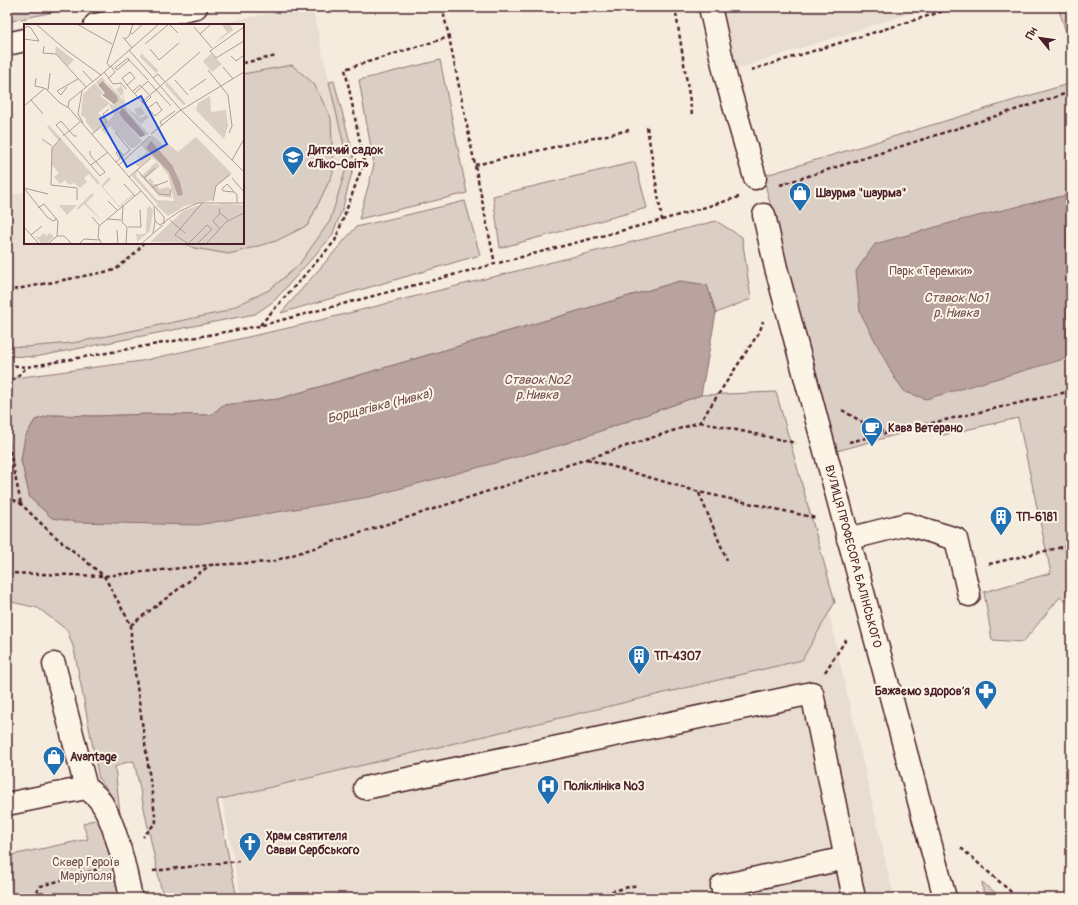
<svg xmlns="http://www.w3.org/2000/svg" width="1078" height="905" viewBox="0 0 1078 905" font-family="Pangolin,sans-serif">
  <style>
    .built { fill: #e8ddd0 }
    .green { fill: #dbcec4; stroke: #927678 }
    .water { fill: #b8a39e; stroke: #8c6e70 }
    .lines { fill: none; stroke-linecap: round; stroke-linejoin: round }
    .minor-casing { stroke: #4a1f2b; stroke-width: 25 }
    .path { stroke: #4a1f2b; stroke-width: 2.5; stroke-dasharray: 4 3; stroke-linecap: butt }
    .minor { stroke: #fcf5e5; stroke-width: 22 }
    .labels { text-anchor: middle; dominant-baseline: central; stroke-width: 4; stroke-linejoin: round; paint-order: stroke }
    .poi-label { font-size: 12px; font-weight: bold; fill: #4a1f2b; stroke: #fcf5e5; text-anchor: start }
    .park-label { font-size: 12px; fill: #6e4b51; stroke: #fcf5e5 }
    .street-label { font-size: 12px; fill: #4a1f2b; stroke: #fcf5e5 }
    .water-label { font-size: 13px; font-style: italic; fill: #704d53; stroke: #fcf5e5 }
    .inset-road { fill: none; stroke: #b19a96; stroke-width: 1 }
    .view { fill: #1d4ed8; fill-opacity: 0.15; stroke: #1d4ed8; stroke-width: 2 }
    .inset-edge { fill: none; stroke: #4a1f2b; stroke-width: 2 }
  </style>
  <rect width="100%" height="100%" fill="#f5ecde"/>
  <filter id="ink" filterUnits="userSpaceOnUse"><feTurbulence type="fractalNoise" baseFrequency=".025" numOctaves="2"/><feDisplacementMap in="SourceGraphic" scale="8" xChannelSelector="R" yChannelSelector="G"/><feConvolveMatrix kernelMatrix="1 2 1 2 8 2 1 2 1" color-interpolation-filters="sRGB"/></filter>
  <g filter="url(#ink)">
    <path class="built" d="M300,7H312L348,162L330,221L298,266L269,290L223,312L73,343L26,347L7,346V196L25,192V243H243V25H212Z
      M719,7H930L733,70Z
      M816,557L894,898H241L206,714Z"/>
    <path class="green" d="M7,7H76L7,22Z
      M1058,7H1071V47Z
      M440,60L467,193L359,219L374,165L359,80Z
      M292,65L314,84L331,118L333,173L308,225L276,241L229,254L194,248L184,243H243V74Z
      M334,81L355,161L343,207L332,236L274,301L255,314L35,357L7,356V346L26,347L73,343L223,312L269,290L298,266L330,221L348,162L329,82Z
      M1071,83V605L1060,597L1023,642L992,640L984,592L1051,573L1018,418L939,436L936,424L833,452L763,176Z
      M635,162L647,208L500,248L493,196Z
      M465,201L480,255L281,313L356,227Z
      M716,221L742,237L751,299L716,313L707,285L680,281L278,399L223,405L211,415L150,414L96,416L51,415L35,420L25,437L21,460L30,498L52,518L561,445L701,395L776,392L835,602L802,660L217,800L237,898H163L134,761L124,763L115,767L120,814L109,792L99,779L74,649L67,630L38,608L7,601V379L141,361L297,326Z
      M95,820L100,823L104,821L123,898H7V856L88,839L83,824L89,821Z
      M982,882L1002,898H984Z"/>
    <path class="water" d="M1071,194V357L926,399L905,392L894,377L860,312L856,271L875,244L961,220Z
      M680,281L707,285L716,313L701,395L561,445L369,497L197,525L76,522L52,518L30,498L21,460L25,437L35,420L51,415L96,416L150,414L211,415L223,405L278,399Z"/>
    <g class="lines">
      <g class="minor-casing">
        <g id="minor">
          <path d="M710,7L726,78L755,178"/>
          <path d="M95,25L157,13H169L196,7"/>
          <path d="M7,44L25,40"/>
          <path id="s1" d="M764,215L776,268L945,898"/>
          <path d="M848,539L907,524L956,539L969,595"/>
          <path d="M54,664L86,788"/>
          <path d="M365,788L812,693L854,898"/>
          <path d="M7,804L86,788C90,791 94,794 98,798C115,818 126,872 131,898"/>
          <path d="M725,898L722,886L846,858"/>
        </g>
      </g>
      <path class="path" d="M442,7L449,37
        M675,7L692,114
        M243,63L277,56
        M751,70L957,7
        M647,127L662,220
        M475,165L629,130
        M780,185L1071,92
        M7,291L115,270L137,252L143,243
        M260,325L335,241L364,162L345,69L449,37L495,264
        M7,365L27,367L259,326L662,220L739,197
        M7,386L27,367
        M842,410L869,426L887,433
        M700,422L796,443
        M7,437L21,504
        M849,442L1071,391
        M587,459L699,492L816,518
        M699,493L727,560
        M7,496L21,504L51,533L104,576L131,625V644L156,822L143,837
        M989,564L1071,545
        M7,573L104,576L210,565L271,562L700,422L760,331L763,321
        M131,625L210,565
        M825,672L847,638
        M961,848L1018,898
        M153,871L239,861
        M32,898L41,886L99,869
        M583,898L593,896
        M594,898L593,896L637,885"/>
      <use href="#minor" class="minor"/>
    </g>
  </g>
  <defs>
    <g id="school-pin" transform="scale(1.15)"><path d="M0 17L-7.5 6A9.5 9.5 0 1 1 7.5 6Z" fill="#1f6fb2" stroke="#fcf5e5"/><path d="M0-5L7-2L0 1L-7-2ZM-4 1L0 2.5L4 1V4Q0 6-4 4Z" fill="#fff"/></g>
    <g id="shop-pin" transform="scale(1.15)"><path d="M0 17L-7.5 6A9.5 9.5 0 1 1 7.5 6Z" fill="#1f6fb2" stroke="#fcf5e5"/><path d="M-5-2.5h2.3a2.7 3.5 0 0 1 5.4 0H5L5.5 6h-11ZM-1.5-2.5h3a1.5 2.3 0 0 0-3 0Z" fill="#fff"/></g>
    <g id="cafe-pin" transform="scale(1.15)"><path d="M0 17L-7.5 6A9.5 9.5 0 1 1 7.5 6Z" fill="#1f6fb2" stroke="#fcf5e5"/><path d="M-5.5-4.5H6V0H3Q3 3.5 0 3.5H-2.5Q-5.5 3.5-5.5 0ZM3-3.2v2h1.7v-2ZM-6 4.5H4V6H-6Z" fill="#fff"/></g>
    <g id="building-pin" transform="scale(1.15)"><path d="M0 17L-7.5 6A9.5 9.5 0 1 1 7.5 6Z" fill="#1f6fb2" stroke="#fcf5e5"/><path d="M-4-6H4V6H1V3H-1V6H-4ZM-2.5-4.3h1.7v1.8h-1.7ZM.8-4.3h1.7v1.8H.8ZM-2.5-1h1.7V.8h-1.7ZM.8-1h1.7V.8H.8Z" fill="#fff"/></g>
    <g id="pharmacy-pin" transform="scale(1.15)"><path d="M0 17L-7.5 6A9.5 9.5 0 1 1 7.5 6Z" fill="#1f6fb2" stroke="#fcf5e5"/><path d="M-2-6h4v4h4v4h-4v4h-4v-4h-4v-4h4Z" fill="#fff"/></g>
    <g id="hospital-pin" transform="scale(1.15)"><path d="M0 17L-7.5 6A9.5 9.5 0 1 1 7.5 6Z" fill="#1f6fb2" stroke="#fcf5e5"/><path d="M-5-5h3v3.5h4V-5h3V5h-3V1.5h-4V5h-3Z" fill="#fff"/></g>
    <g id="church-pin" transform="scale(1.15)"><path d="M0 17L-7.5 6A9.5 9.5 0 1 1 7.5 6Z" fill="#1f6fb2" stroke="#fcf5e5"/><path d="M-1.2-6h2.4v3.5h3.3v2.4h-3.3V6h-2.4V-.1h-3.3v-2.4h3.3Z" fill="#fff"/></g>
  </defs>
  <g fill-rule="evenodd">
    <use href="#school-pin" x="293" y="157"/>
    <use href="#shop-pin" x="800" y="193"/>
    <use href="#cafe-pin" x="872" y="428"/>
    <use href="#building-pin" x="1001" y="517"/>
    <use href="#building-pin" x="639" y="656"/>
    <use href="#pharmacy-pin" x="986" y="691"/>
    <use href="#shop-pin" x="54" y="757"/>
    <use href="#hospital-pin" x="548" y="786"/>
    <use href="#church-pin" x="250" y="843"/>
  </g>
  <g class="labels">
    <g class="poi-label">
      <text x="308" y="150">Дитячий садок<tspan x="308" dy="14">«Ліко-Світ»</tspan></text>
      <text x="816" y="193">Шаурма "шаурма"</text>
      <text x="888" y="428">Кава Ветерано</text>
      <text x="1016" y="517">ТП-6181</text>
      <text x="654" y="656">ТП-4307</text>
      <text x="970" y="691" text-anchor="end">Бажаємо здоровʼя</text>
      <text x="70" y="757">Avantage</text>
      <text x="564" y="786">Поліклініка №3</text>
      <text x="266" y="836">Храм святителя<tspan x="266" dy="14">Савви Сербського</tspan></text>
    </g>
    <g class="park-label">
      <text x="931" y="271">Парк «Теремки»</text>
      <text x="86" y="862">Сквер Героїв<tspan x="86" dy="14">Маріуполя</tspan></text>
    </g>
    <g class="street-label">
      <text stroke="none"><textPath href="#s1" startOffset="353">ВУЛИЦЯ ПРОФЕСОРА БАЛІНСЬКОГО</textPath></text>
    </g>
    <g class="water-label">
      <text x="956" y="298">Ставок №1<tspan x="956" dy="15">р. Нивка</tspan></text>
      <text x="537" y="380">Ставок №2<tspan x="537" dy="15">р.Нивка</tspan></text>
      <text transform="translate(380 406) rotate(-14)">Борщагівка (Нивка)</text>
    </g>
  </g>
  <g transform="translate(24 24)">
    <rect width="220" height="220" fill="#f5ecde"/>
    <path d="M206,0L209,6L190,20L203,8L198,1ZM32,22L50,36L44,42L31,28ZM117,29L134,46L133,50L116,33ZM187,30L198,40L188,48L179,37ZM78,53L96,72L104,88L125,110L120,112L99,85L95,86L98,94L118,117L110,124H107L86,102L81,107L85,114L77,105L90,91L85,80L74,89L83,97L70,108L62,98V94L57,92L59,70L71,59L79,69L76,72L91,83L88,79L94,74L93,72L81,57L74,61L72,58ZM143,58L162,80L159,81L141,61ZM96,60L100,67L99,72L103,84L115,93L118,92L119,91L114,92L110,85L117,83L121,89L118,92L114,94L119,93L122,90L125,93L117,100L110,93H111L109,92L102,83L100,80L98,74L100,67L97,72L92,65L96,63ZM186,72L187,88L202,86L204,102L200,115L172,86L174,79ZM25,101L76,159L74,161L65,150L60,154L63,158L56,164L50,159L45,161L41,156L36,160L30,153L35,149L28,141V124L35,117L23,103ZM128,111L140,122L143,119L154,128L172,113L208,150L192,162L189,176L161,182L144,192L132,181H134L108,152L113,147L112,152L133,176L150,177L144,151L135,139L127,133L115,143L111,140L116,138V134L113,132L117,133L123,128L117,121ZM132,138L136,142L122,154L127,160L124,155L126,154L130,158L128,160H133L135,165L145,163L148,174L135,172L115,150L119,151ZM85,153L87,155L79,163L95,182L109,170L110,171L95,183L77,162ZM68,169L70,171L62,179L79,198L60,180L54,186L53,184ZM194,179L220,181V220L126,218L159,187L178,180L198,181ZM35,181H53L43,191ZM126,182L129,187L126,207L113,218L112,210H121L122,207L123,184ZM20,209L22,212L26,209L30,213L22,220H18L11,212L15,213Z" fill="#dbcec4"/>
    <path d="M79,57L93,72L94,77L90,80L78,71L81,69L74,61ZM99,84L121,110L120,112L116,113L98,94L95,88ZM127,117L148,141L156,158L159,171L154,172L145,148L122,124Z" fill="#b8a39e"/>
    <path class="inset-road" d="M12,0L42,26L77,51L135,0M53,0L88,20M170,3L188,24M220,3L186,27L192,34L220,17M0,5L3,2L7,4L15,17L0,15M106,8L108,10L119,0M176,10L187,0M99,13L108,24M101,15L105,12L109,0M121,20L145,0L154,9M20,22L19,29L32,30L62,63M126,25L135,36L155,19M105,26L156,85L220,148M207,32L212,37L220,31M104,34L105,36L93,46L91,44ZM105,36L124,56M86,43L83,39L96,0M199,43L209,55M184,46L204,71L208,102L205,109M59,47L69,58M80,48L89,60L97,59L102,65M77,51L45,77L44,83L140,193V200M12,54L11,62L20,64M85,54L91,48L87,42M129,54L134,50L141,58M151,56L164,71M103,61L111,54L106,48L98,54L103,61L118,78L120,80L131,92L138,86L133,79M43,63L37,71L33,67L54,55M24,66L26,49M166,66L182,55M58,67L54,90L59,99M109,67L116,61L127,73L120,80M111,69L124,57L147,82M7,76L19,90M118,78L176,28M0,82L21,64L36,79L45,84M124,84L132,78L134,79M138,101L136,98L151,87M91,108L106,126L92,138M68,110L83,98L79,90L85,85M127,110L154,88L220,48M39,112L56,98M53,112H50L37,97L32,101L76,152L81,148L66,131V127M37,114L28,124L27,161L53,164V176M18,115L28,122M96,134L92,129L95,126L99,131M208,136L220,115M67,141L84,128M95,141L126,112M113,146L127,134M105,153L113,146L135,170L146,171L147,165M120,154L131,144M208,154L220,168M100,160L111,172M128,163L144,157M0,164L23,193L29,197L33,195M0,164L24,170M210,168L199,167L198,165L203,160L213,171V179M84,177L93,186M189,177L192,162L205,151M99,181L98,198L103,203L102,220M130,183L131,197L136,201L156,187L174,179H220M14,184L20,180L34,197L33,212M196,184L195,188L204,196M196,189L189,197L196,205M68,193L76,202M83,195L97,196M146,196L161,209M0,203L15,220M104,203H117L116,186M93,206L94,220M129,209L131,197M7,211L18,202M165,219L183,201L188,205L173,220M24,220L33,212H40L48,220M55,220L60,215L76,216M78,220L74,213L75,202L117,167M117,220L139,201M165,220L151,211L179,178M182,220L202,198L220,189"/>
    <path class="view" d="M117,72L143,120L103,143L76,95Z"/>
    <rect width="220" height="220" class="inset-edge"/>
  </g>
  <rect width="1078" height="905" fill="none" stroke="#fcf5e5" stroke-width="24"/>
  <rect x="12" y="12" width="1054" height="881" fill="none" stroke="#4a1f2b" stroke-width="1.5" filter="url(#ink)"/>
  <g transform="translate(1040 38) rotate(299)" stroke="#fcf5e5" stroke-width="3" paint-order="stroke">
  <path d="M0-3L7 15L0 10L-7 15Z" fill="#4a1f2b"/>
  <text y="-6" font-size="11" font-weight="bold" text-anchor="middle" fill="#4a1f2b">Пн</text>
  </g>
</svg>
